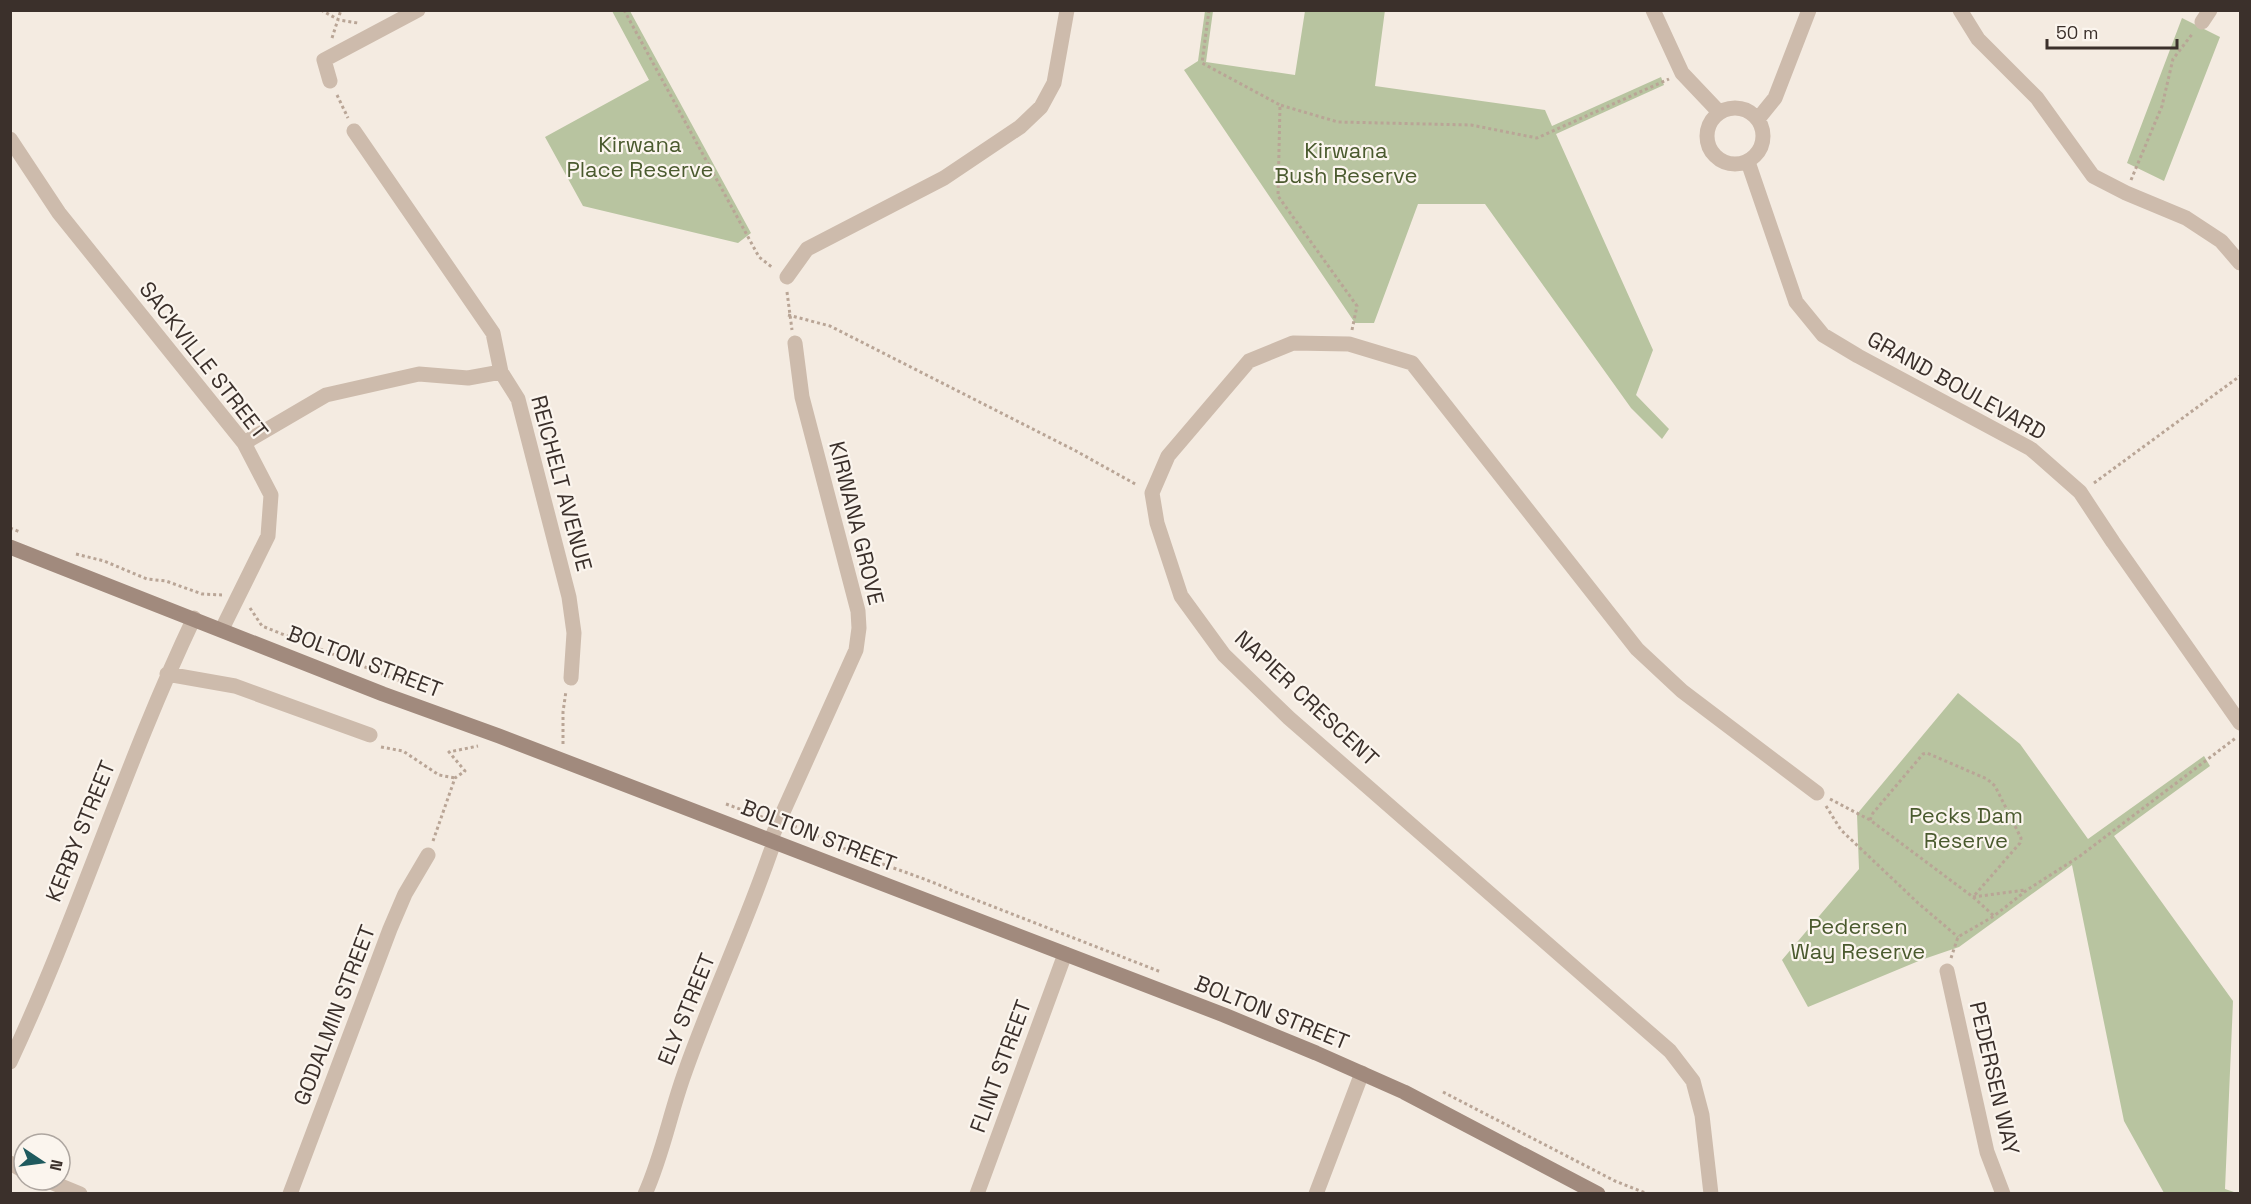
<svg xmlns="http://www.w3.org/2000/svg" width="2251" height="1204" viewBox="0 0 2251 1204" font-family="'Space Grotesk',sans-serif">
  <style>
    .green { fill: #b8c4a0 }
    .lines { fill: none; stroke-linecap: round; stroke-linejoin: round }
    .path { stroke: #b9a596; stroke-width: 3; stroke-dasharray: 3 3; stroke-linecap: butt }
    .street { stroke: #cdbbac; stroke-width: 15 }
    .secondary { stroke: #a18a7d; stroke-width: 15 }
    .labels { text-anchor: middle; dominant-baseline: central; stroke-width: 4.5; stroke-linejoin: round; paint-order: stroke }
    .park-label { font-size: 22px; fill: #4a5a2e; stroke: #fbf5ee }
    .street-label { font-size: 22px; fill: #3b302b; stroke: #fbf5ee }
  </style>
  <rect width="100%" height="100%" fill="#f4ebe1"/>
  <path class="green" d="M1385,10L1375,86L1545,110L1552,126L1661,77L1664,85L1556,134L1653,350L1636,395L1669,429L1662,439L1631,408L1485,204H1418L1374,323H1355L1184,70L1198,61L1205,11H1213L1206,62L1295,75L1305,11Z
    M612,11H630L751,233L738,243L583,206L545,137L649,80Z
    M2182,18L2220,37L2164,181L2127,163Z
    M1958,693L2020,744L2088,839L2204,756L2210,766L2114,836L2233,1001L2225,1189L2237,1193H2164L2124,1121L2072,865L1959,947L1921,960L1808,1007L1782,960L1859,869L1857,814Z"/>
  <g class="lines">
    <path class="path" d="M321,10L339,20L358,23
      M624,10L759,257L773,268
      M1209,10L1202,63L1280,105
      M332,38L341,10
      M337,95L348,118
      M2131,180L2162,106L2173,59L2193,33
      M787,292L792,330
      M788,315L830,326L1076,451L1137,485
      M1352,330L1357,306L1278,196L1280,105L1338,122L1471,125L1537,138L1669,79
      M2094,483L2240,376
      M10,528L20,532
      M76,554L104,561L147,579L166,581L202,594L222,595
      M250,608L262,626L405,683
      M563,744V712L566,691
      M381,747L403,751L439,775L455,778
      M1830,799L1870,820L1973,897L1994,916
      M726,804L765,818
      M1826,806L1841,830L1918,903L1958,937
      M1870,820L1873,813L1923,754L1927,753L1987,779L1995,786L2021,838L2020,843L1973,897
      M794,826C817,835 839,847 862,856C893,869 923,877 953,891L1161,972
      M433,841L455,778L465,771L449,752L478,746
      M1973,897L2025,890
      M1951,958L1958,937L1994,916L2027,890L2080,856L2237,737
      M1443,1092L1615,1181L1648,1194
      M2224,1193L2225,1194"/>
    <path class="street" d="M1653,10L1682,73L1719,112
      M1960,10L1978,39L2037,98L2093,176L2126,193L2186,218L2221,241L2240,263
      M2202,22L2210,10
      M330,81L324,60L418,10
      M1707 136a28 28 0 1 1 56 0a28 28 0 1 1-56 0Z
      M1758,119L1775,98L1809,10
      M354,131L493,333L501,372L518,399L569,597L574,633L571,678
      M10,139L59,213L244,443L271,495L268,536L222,629
      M1748,162L1796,302L1823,335L1858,356L2031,449L2080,492L2113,542L2240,723
      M787,277L807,249L944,178L1020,127L1041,107L1054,83L1067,10
      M244,443L326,395L419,374L468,378L501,372
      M167,674L235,686L370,735
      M770,841L856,650L859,628L858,611L802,397L795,343
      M1947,971L1987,1152L2003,1194
      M10,1062C78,917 125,763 194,618
      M10,1163L24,1171
      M46,1180L80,1194
      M290,1194L390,929L405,894L428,855
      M645,1194C663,1154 670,1113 685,1072C712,995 748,920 774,842
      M977,1194L1065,954
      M1316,1194L1362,1073
      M1711,1194L1702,1115L1693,1081L1670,1051L1289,718L1224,655L1181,596L1157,523L1152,493L1168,456L1249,361L1293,343L1349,344L1412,363L1637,649L1682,691L1817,793"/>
    <path class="secondary" d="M10,547L383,694L499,736L1224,1015L1316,1053L1404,1092L1598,1194"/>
  </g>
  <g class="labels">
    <g class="park-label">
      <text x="640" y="144">Kirwana<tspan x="640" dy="25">Place Reserve</tspan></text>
      <text x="1346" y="150">Kirwana<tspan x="1346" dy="25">Bush Reserve</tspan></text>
      <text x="1966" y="815">Pecks Dam<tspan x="1966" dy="25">Reserve</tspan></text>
      <text x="1858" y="926">Pedersen<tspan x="1858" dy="25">Way Reserve</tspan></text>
    </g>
    <g class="street-label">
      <text transform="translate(204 360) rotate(52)">SACKVILLE STREET</text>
      <text transform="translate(1957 385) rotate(29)">GRAND BOULEVARD</text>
      <text transform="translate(562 483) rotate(75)">REICHELT AVENUE</text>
      <text transform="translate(857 523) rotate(76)">KIRWANA GROVE</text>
      <text transform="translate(365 661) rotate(21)">BOLTON STREET</text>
      <text transform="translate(1307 698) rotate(43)">NAPIER CRESCENT</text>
      <text transform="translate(80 831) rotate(-68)">KERBY STREET</text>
      <text transform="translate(819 835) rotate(21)">BOLTON STREET</text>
      <text transform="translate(686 1009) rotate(-68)">ELY STREET</text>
      <text transform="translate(1272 1012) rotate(22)">BOLTON STREET</text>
      <text transform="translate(334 1015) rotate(-69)">GODALMIN STREET</text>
      <text transform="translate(1000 1066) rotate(-70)">FLINT STREET</text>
      <text transform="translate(1995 1078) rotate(77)">PEDERSEN WAY</text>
    </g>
  </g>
  <rect width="2251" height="1204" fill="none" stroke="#3b302b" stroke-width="24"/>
  <g transform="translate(42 1162) rotate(103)"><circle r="28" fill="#fbf5ee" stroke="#aea6a0" stroke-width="1.5"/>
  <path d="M0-4.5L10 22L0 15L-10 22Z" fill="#1f5a5e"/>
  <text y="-9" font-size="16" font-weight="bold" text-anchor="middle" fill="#3b302b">N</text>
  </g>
  <path d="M2047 39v9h130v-9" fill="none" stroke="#3b302b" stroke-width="3"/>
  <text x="2056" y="39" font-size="18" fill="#3b302b" stroke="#fbf5ee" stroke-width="4.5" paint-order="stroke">50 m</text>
</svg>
